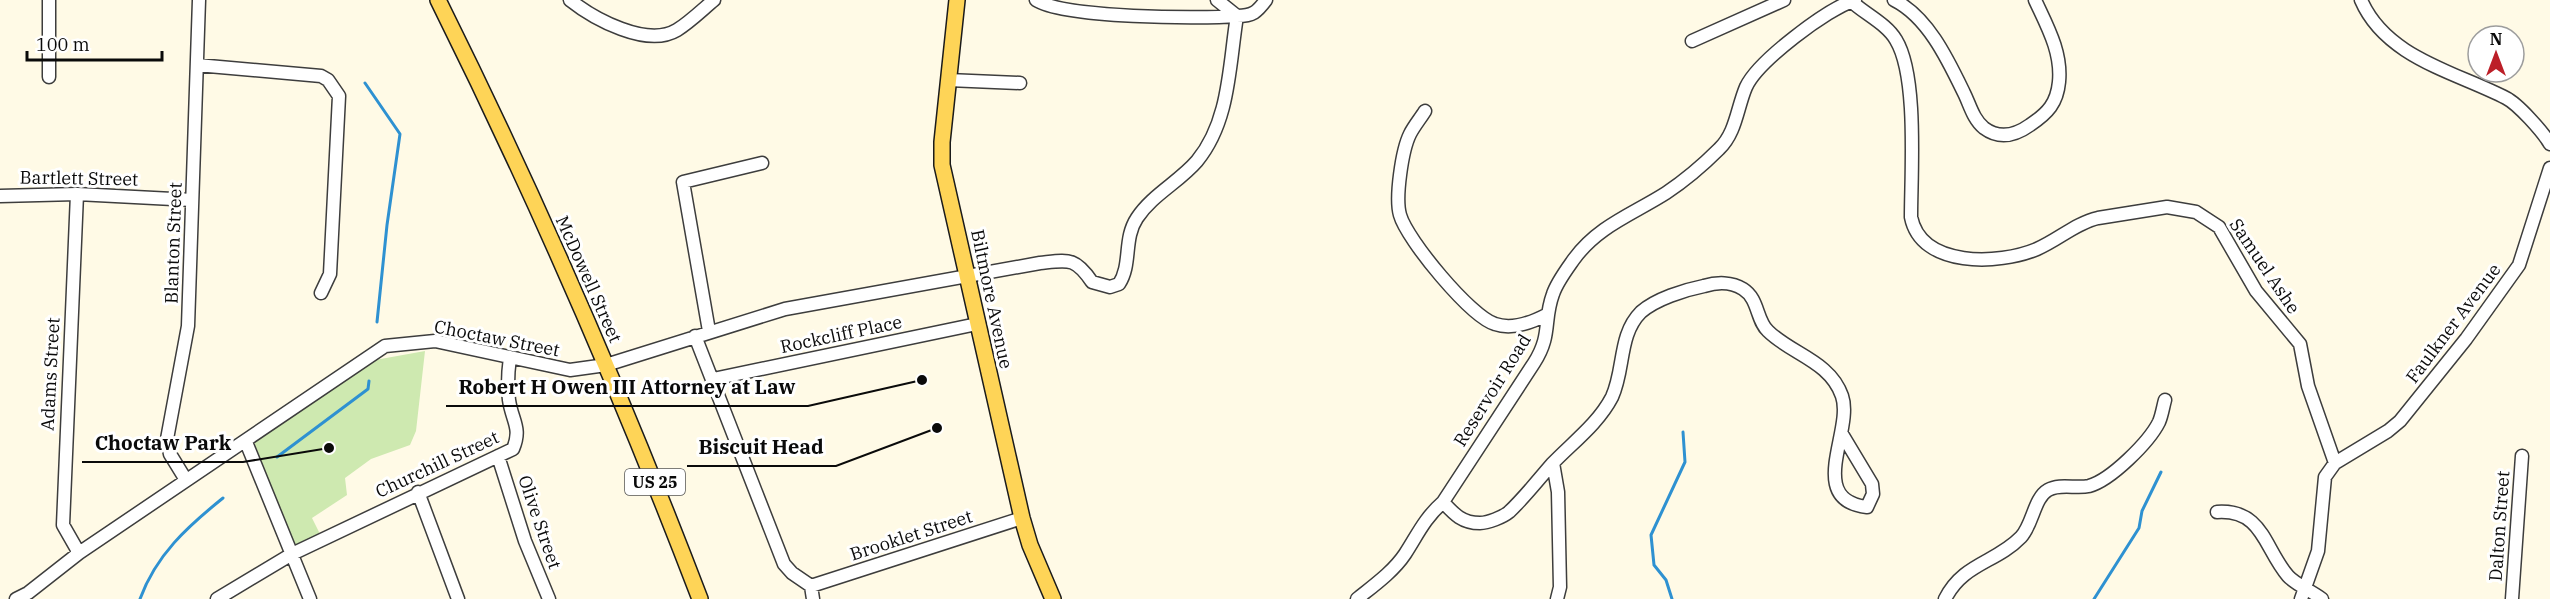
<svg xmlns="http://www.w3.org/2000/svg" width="2550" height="599" viewBox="0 0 2550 599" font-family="'IBM Plex Serif',serif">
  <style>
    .green { fill: #cee9b0 }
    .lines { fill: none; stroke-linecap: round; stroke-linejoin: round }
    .stream { stroke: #2e91d1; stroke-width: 3 }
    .minor-casing { stroke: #3d3d3d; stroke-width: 15 }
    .major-casing { stroke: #1b1b1b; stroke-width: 18 }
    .minor { stroke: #fff; stroke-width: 12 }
    .major { stroke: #fed457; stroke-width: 15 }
    .labels { text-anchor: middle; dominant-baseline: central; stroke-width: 6; stroke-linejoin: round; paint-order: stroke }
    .shield { fill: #fff; stroke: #545454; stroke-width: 1.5 }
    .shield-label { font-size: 16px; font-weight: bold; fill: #0a0a0a }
    .street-label { font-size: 18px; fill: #0a0a0a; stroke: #fff }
    .leader { fill: none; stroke: #0a0a0a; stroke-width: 2 }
    .callout-dot { fill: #0a0a0a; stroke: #fff; stroke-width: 2 }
    .callout-label { font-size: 20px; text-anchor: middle; font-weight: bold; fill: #0a0a0a; stroke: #fff; stroke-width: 6; stroke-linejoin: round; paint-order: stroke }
  </style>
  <rect width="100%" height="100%" fill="#fffae6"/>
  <path class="green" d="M425,351L416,431L410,445L371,459L345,478L347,495L312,518L321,536L298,547L292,544L254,442L312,400L375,360Z"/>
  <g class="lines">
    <path class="stream" d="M365,83L400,134L387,225L377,322
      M277,457L368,389L369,381
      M140,599C156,555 187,527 223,498
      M1672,599L1666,580L1654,565L1651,535L1685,462L1683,432
      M2094,599L2139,528L2142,511L2161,472"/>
    <g class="minor-casing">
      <path id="minor" d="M570,0C594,19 647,48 677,30C690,22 702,10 714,0
        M1217,0L1237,16C1253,16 1257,12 1266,0
        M1894,0C1928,17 1948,60 1964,93C1970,105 1973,119 1984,128C2000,140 2016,135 2030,125C2048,113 2057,103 2059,82C2062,52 2047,26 2035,0
        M2361,0C2386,58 2456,72 2506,98C2518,104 2543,132 2550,144
        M1851,1C1865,14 1887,24 1896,40C1918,76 1911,173 1911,217C1921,268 1999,265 2037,249C2058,240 2076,223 2098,218L2167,207L2196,212L2219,227L2256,291L2300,344L2308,386L2335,463
        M1692,41L1784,0
        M197,65L321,76L328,80L339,96L330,274L321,293
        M49,77V0
        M948,80L1020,83
        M1425,111C1420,119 1414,126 1410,134C1402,150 1395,198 1400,215C1407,240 1471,317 1495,324C1512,330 1533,322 1548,314
        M77,194L63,525L79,553
        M0,196L77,194L192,200
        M709,331L683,182L762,163
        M695,336L784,564L792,573L811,586L813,599
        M713,379L977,324
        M246,442L310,599
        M498,456L525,541L549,599
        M1553,463L1558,492L1560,587L1557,599
        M186,480L170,454L167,439L188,326L199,0
        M418,492L458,599
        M1443,502C1454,514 1462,523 1480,523C1488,523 1503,517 1509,512C1524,498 1538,480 1552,464C1572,443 1598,424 1612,397C1625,369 1618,335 1641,312C1656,299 1684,290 1704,286C1717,282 1732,282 1743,289C1759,299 1756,320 1768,331C1791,354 1830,361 1842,396C1854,430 1805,500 1867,507L1873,494L1872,484L1842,434
        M2217,512C2263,509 2264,548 2288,576C2296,585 2312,591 2322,599
        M811,586L1022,518
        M16,599L28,593L79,553L385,346L435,341L570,370L606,365L785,309L1040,263C1069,260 1075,257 1092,282L1110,287L1119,284C1132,264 1123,239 1137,218C1152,195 1179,182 1197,161C1230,121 1229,65 1237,16C1200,19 1064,18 1036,0
        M217,599L292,554L513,449C522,428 512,421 509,400C507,385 508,372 510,357
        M1357,599C1373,586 1393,572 1405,554C1418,534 1424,519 1443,502L1534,363C1552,335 1543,321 1553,294C1557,282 1567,269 1574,259C1598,226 1633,214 1666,193C1684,181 1703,165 1719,149C1736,133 1737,108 1746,87C1758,61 1827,9 1855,0
        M1945,599C1963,563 1996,563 2021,537C2033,524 2034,498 2048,490C2060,483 2076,489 2089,486C2111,480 2149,442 2159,422C2162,415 2163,407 2165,400
        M2301,599L2318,551L2325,477L2335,463L2388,431L2400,421L2466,339L2519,265L2550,168
        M2512,599L2522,456"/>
    </g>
    <g class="major-casing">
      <path id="major" d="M438,0C535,195 622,395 700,599
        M957,0L942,142V165L1022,518L1030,545L1053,599"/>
    </g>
    <use href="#minor" class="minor"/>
    <use href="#major" class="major"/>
  </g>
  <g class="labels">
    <rect class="shield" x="625" y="469" width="60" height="26" rx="4.5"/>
    <g class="shield-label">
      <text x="655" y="482">US 25</text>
    </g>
    <g class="street-label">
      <text transform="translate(79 178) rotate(1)">Bartlett Street</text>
      <text transform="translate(173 243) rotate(-88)">Blanton Street</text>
      <text transform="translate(2265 266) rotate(56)">Samuel Ashe</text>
      <text transform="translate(589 279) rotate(66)">McDowell Street</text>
      <text transform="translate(992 299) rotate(78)">Biltmore Avenue</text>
      <text transform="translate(2453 323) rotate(-53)">Faulkner Avenue</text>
      <text transform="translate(841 334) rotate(-12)">Rockcliff Place</text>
      <text transform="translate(497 338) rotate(11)">Choctaw Street</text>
      <text transform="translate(50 374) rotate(-87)">Adams Street</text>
      <text transform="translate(1492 390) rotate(-58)">Reservoir Road</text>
      <text transform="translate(437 464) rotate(-25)">Churchill Street</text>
      <text transform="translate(540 522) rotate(71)">Olive Street</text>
      <text transform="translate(2499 526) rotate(-86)">Dalton Street</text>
      <text transform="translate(911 535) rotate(-18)">Brooklet Street</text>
    </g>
  </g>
  <path class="leader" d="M922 380L808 406H446M329 448L243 462H82M937 428L836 466H687"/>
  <g class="callout-dot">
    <circle cx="922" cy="380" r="6"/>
    <circle cx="329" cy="448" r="6"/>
    <circle cx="937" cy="428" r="6"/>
  </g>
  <g class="callout-label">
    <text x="627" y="394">Robert H Owen III Attorney at Law</text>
    <text x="163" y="450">Choctaw Park</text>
    <text x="761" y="454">Biscuit Head</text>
  </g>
  <g transform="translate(2496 54)"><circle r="28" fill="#ffffff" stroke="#9d9d9d" stroke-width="1.5"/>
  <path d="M0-4.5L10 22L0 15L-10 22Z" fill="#bc1f28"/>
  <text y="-9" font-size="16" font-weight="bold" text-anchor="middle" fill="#0a0a0a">N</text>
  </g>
  <path d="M27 51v9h135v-9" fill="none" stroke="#0a0a0a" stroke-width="3"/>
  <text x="36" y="51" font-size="18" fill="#0a0a0a" stroke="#ffffff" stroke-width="4.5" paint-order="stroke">100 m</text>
</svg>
